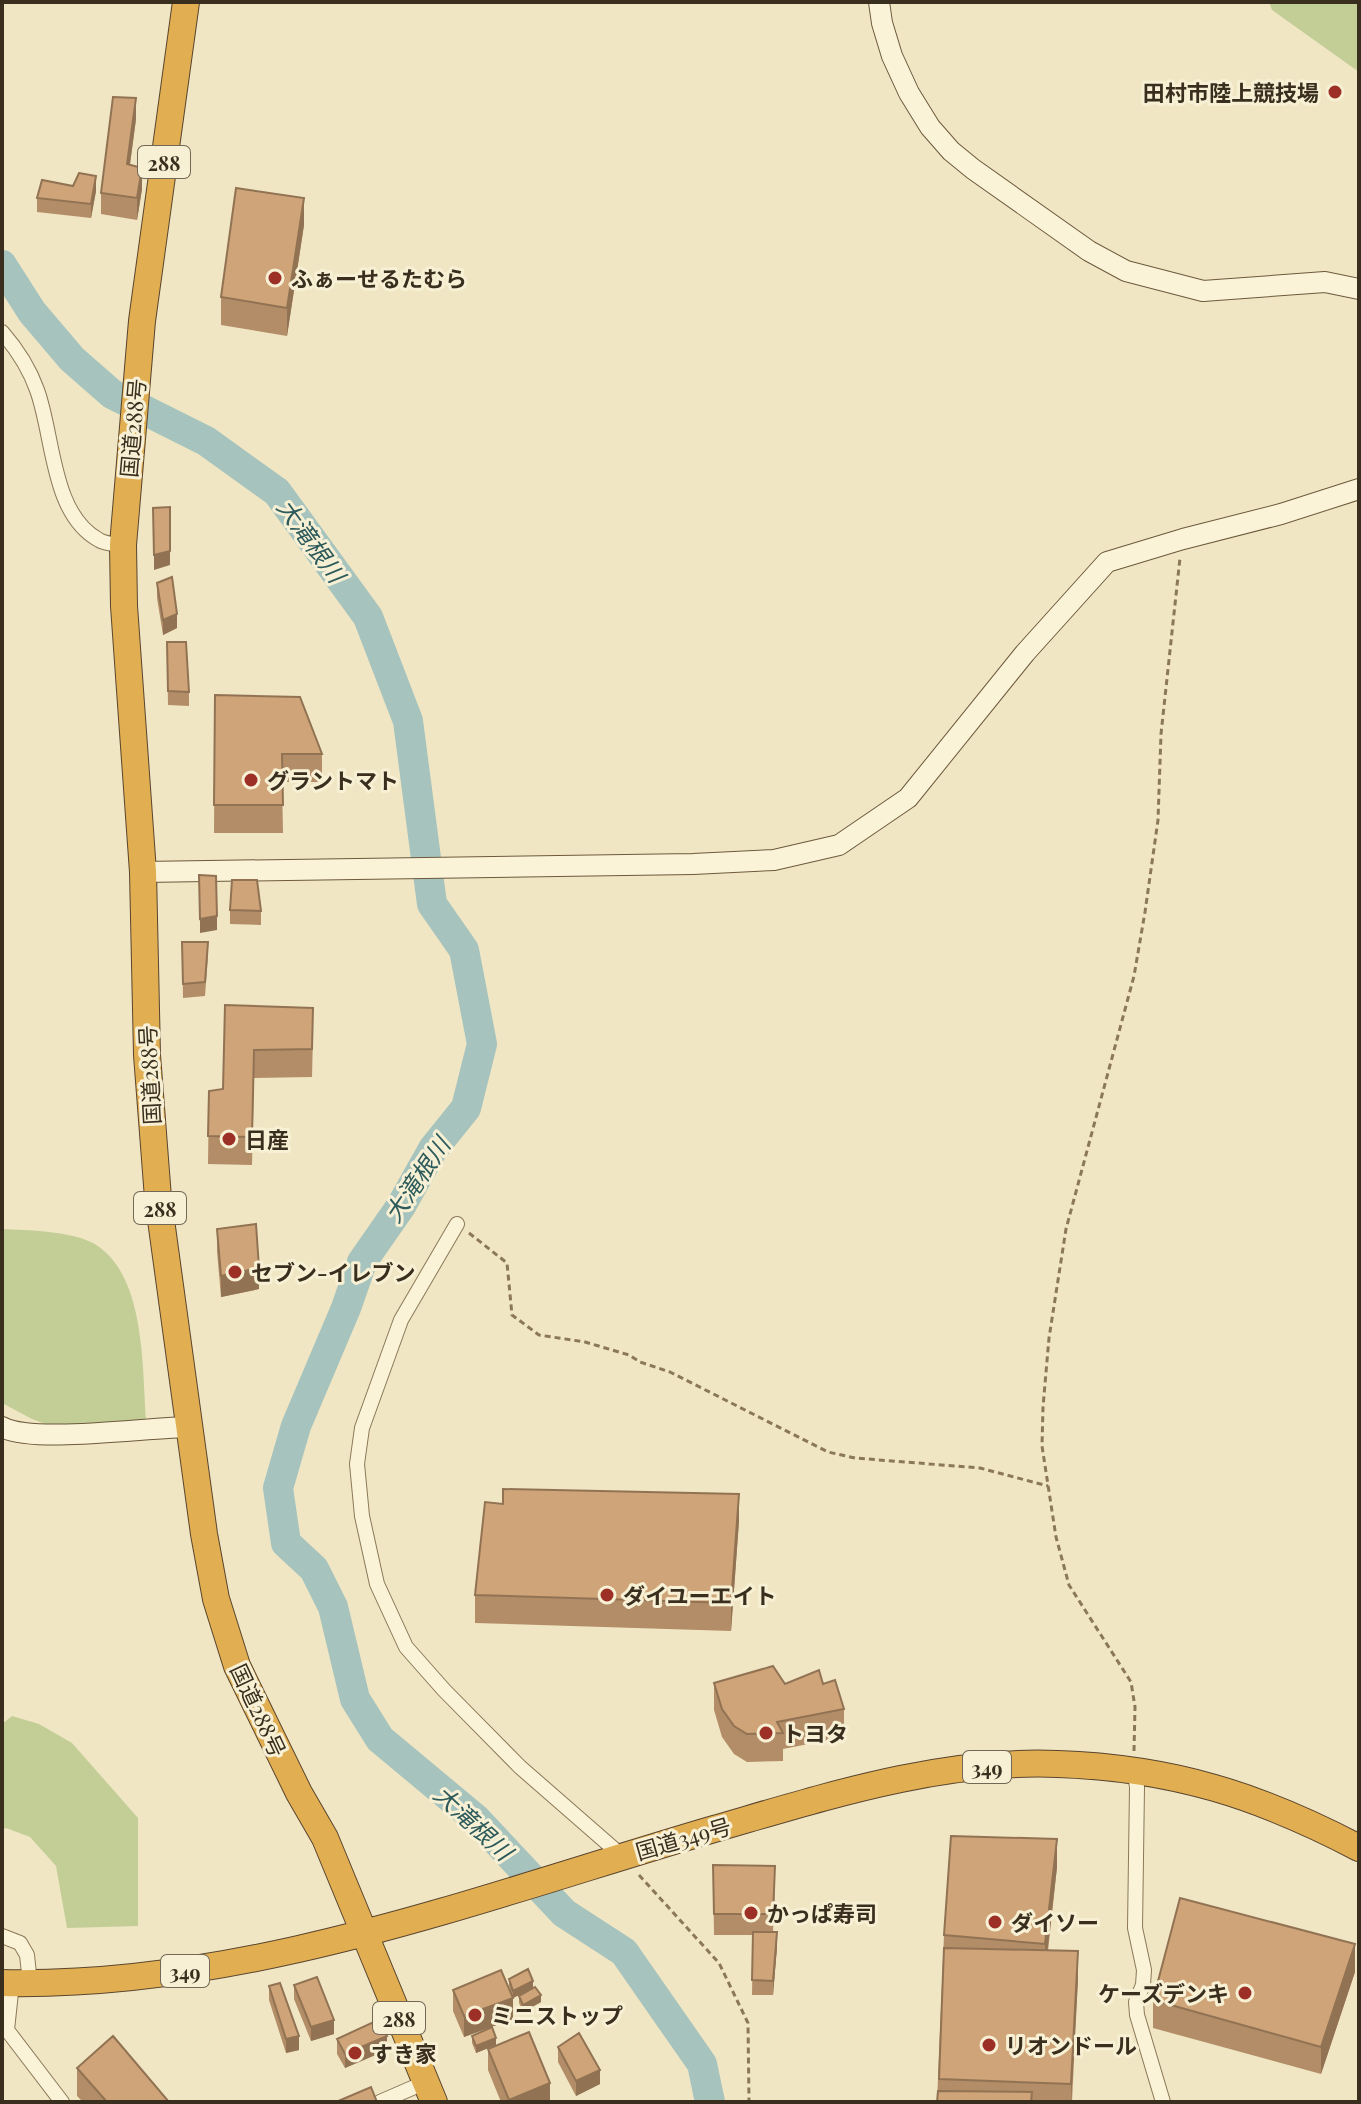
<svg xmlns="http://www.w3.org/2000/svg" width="1361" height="2104" viewBox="0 0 1361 2104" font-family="'Playfair Display','Noto Sans JP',serif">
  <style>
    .green { fill: #c3ce97 }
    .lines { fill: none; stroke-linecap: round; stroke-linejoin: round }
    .river { stroke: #a6c3bd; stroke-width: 30 }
    .street-casing { stroke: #8b7859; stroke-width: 16 }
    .secondary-casing { stroke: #6d593c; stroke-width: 22 }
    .highway-casing { stroke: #59452e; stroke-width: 28 }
    .path { stroke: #8b7859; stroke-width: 3; stroke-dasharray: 6 4; stroke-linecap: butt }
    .street { stroke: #faf3d7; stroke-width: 14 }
    .secondary { stroke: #faf3d7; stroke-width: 20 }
    .highway { stroke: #e2ae52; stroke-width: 26 }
    .wall { fill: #b28d67 }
    .shaded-wall { fill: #917354 }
    .building { fill: #cfa478; stroke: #917354; stroke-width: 2 }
    .poi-dot { fill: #9c3027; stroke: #f7f0d4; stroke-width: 3 }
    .labels { text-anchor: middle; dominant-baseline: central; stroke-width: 6; stroke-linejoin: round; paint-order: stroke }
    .shield { fill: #f7f0d4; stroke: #736855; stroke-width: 2 }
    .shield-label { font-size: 20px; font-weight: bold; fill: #3a2e1e }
    .poi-label { font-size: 22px; font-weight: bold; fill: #3a2e1e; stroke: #f7f0d4; text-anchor: start }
    .street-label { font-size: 22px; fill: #3a2e1e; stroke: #f7f0d4 }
    .water-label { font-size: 24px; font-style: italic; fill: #2d5a5b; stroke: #f7f0d4 }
  </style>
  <rect width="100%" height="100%" fill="#f0e6c4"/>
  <path class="green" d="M1269,2H1359V72L1272,10Z
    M2,1229C28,1230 70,1231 93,1243C146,1273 142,1367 146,1420L56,1428L32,1419L2,1403Z
    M12,1716L39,1724L72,1743L138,1818V1926L67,1928L56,1866L30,1837L6,1828L2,1830V1724Z"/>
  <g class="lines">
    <path class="river" d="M2,265L32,312L72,359L112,394L206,441L277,492L368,617L408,721L432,904L464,950L482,1044L466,1108L433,1149L401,1206L362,1262L346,1308L296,1426L278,1488L286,1543L314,1569L333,1607L355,1699L380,1739L476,1819L564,1913L624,1952L702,2064L710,2102"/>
    <g class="street-casing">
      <path id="street" d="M2,332C16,348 30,370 37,390C54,436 51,514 99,540C105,544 115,544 123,545
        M457,1224L401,1320L362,1428L357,1464L362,1516L377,1584L406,1647L444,1690L520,1767L622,1856
        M1134,1769L1137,1787L1135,1928L1144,1970L1143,1985L1136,2002L1137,2015L1163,2102
        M2,1936L20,1943L27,1955L30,1983
        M12,1983L7,2030L62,2102
        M380,2102L426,2082"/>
    </g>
    <g class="secondary-casing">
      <path id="secondary" d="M879,2L882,23L892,56L909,93L930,127L951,151L973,169L1089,251L1126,271L1203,291L1325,282L1359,289
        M143,872L693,864L774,860L839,845L908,798L1025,653L1107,562L1183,539L1281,514L1359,489
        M2,1427C34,1444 148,1427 191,1427"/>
    </g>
    <g class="highway-casing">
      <path id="highway" d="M186,2L142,321L123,545L124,606L143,872L147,1055L158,1198L204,1534L216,1599L237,1666L299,1793L325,1838L434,2102
        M2,1983C247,1988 482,1897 714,1829C825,1797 940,1759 1058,1764C1172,1768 1258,1795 1359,1848"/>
    </g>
    <path class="path" d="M469,1233L507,1263L512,1315L539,1335L585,1342L629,1355L640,1362L670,1372L828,1452L855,1458L980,1468L1048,1486
      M1134,1751L1135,1707L1131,1682L1069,1585L1056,1537L1042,1446L1043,1407L1049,1338L1066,1229L1134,976L1145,912L1158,820L1161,734L1180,558
      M639,1875L719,1963L748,2023L749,2102"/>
    <use href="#street" class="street"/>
    <use href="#secondary" class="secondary"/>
    <use href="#highway" class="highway"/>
  </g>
  <path class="wall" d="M136,119L130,165L142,189L137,220L101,214V193Z
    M96,191L91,218L37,212V198Z
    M304,225L287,336L221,325V297Z
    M157,583L177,628L163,635L157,598Z
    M167,642L189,692V706L168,705Z
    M215,695L322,754V782H282L283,833H214Z
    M230,910L261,911V925L230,924Z
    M182,942L208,956L205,996L183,998Z
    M225,1005L313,1036L312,1077L254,1078L252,1165L208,1164L209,1091L223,1089Z
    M217,1229L259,1289L221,1297L217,1251Z
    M503,1504L739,1521L731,1631L475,1623V1595Z
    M714,1683L785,1684H823L844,1709V1737L783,1749V1761L747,1762L734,1754L722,1737L714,1710Z
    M713,1865L775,1887L773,1932L777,1947L773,1995H752L753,1935H714Z
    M1057,1867L1048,1951L1078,1979L1072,2102H937L944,1935Z
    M1355,1972L1321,2074L1153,2028V2000Z
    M509,1979L533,1988L513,1998L509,1986Z
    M294,1985L334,2034L311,2041L294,1999Z
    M269,1986L299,2050L286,2053L269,2000Z
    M453,1990L513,2019L464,2037L453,2011Z
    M519,1996L541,2002L523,2012L519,2003Z
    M472,2036L496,2045L476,2053L472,2043Z
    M337,2039L387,2050L345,2068L337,2054Z
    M558,2047L600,2084L576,2096L558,2062Z
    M488,2049L550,2102H501L488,2070Z
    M77,2068L169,2102H83L77,2096Z"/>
  <path class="shaded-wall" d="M136,98V119L127,185V164Z
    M142,168V189L137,220V198Z
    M96,176V191L91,218V204Z
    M304,198V225L287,336V308Z
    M170,551V565L154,570V555Z
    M177,614V628L163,635V620Z
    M217,916V930L200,933V919Z
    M259,1268V1289L221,1297V1276Z
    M739,1494V1521L731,1631V1603Z
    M1057,1839V1867L1045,1972V1944Z
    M777,1932V1947L773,1995V1981Z
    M1355,1944V1972L1321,2074V2047Z
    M1078,1951V1979L1071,2102V2084Z
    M533,1981V1988L513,1998V1991Z
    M541,1995V2002L523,2012V2005Z
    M513,1998V2019L464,2037V2016Z
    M334,2020V2034L311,2041V2027Z
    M299,2036V2050L286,2053V2039Z
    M387,2036V2050L345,2068V2054Z
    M496,2038V2045L476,2053V2046Z
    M600,2070V2084L576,2096V2081Z
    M550,2083V2102H509V2100Z"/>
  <path class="building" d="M113,97L136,98L127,164L142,168L137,198L101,193Z
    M79,173L96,176L91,204L37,198L42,180L73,186Z
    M236,188L304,198L287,308L221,297Z
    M170,507V551L154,555L153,508Z
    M172,577L177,614L163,620L157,583Z
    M167,642H186L189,692L168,691Z
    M215,695L300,697L322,754H282L283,805H214Z
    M199,875L216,876L217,916L200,919Z
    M232,880H257L261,911L230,910Z
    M182,942H208L205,982L183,984Z
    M225,1005L313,1008L312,1049L254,1050L252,1137L208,1136L209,1091L223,1089Z
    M256,1224L259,1268L221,1276L217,1229Z
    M503,1489L739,1494L731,1603L475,1595L485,1502L503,1504Z
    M773,1666L785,1684L819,1670L823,1684L835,1680L844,1709L777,1722L783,1733L747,1734L734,1726L722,1709L714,1683Z
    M951,1836L1057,1839L1045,1944L944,1935Z
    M713,1865L775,1866L773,1914H714Z
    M1180,1898L1355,1944L1321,2047L1153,2000Z
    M753,1932H777L773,1981L752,1980Z
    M944,1948L1078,1951L1071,2084L939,2079Z
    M528,1969L533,1981L513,1991L509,1979Z
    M501,1970L513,1998L464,2016L453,1990Z
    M317,1977L334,2020L311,2027L294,1985Z
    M280,1983L299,2036L286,2039L269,1986Z
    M535,1987L541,1995L523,2005L519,1996Z
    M378,2020L387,2036L345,2054L337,2039Z
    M492,2027L496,2038L476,2046L472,2036Z
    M529,2032L550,2083L509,2100L488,2049Z
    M579,2033L600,2070L576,2081L558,2047Z
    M113,2036L169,2102H107L77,2068Z
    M371,2087L377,2102H336Z
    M938,2091L1032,2092L1031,2102H937Z"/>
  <g class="poi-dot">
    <circle cx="1335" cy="92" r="8"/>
    <circle cx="275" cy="278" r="8"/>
    <circle cx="251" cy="780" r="8"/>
    <circle cx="229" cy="1139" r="8"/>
    <circle cx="235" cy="1272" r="8"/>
    <circle cx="607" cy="1595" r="8"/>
    <circle cx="766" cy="1733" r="8"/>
    <circle cx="751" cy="1913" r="8"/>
    <circle cx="995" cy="1922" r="8"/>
    <circle cx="1245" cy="1993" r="8"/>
    <circle cx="475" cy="2015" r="8"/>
    <circle cx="989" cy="2045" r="8"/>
    <circle cx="355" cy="2053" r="8"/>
  </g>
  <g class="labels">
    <g class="shield">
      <rect x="138" y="146" width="52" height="32" rx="6"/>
      <rect x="134" y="1192" width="52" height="32" rx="6"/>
      <rect x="963" y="1751" width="48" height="32" rx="6"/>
      <rect x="161" y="1955" width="48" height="32" rx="6"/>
      <rect x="373" y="2002" width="52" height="32" rx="6"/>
    </g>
    <g class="shield-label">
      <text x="164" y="162">288</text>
      <text x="160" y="1208">288</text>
      <text x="987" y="1767">349</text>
      <text x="185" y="1971">349</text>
      <text x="399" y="2018">288</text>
    </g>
    <g class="poi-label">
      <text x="1319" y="92" text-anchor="end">田村市陸上競技場</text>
      <text x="291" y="278">ふぁーせるたむら</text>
      <text x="267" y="780">グラントマト</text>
      <text x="245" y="1139">日産</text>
      <text x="251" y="1272">セブン-イレブン</text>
      <text x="623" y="1595">ダイユーエイト</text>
      <text x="782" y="1733">トヨタ</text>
      <text x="767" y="1913">かっぱ寿司</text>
      <text x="1011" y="1922">ダイソー</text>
      <text x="1229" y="1993" text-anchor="end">ケーズデンキ</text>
      <text x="491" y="2015">ミニストップ</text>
      <text x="1005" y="2045">リオンドール</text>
      <text x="371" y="2053">すき家</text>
    </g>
    <g class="street-label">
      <text transform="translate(132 428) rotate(-85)">国道288号</text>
      <text transform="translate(149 1075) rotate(-93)">国道288号</text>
      <text transform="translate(259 1710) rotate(65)">国道288号</text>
      <text transform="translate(683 1838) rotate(-16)">国道349号</text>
    </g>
    <g class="water-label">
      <text transform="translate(312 540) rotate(54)">大滝根川</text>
      <text transform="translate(416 1179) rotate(-56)">大滝根川</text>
      <text transform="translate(474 1822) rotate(43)">大滝根川</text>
    </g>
  </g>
  <rect width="1361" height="2104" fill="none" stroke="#3a2e1e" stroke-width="8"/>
</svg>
